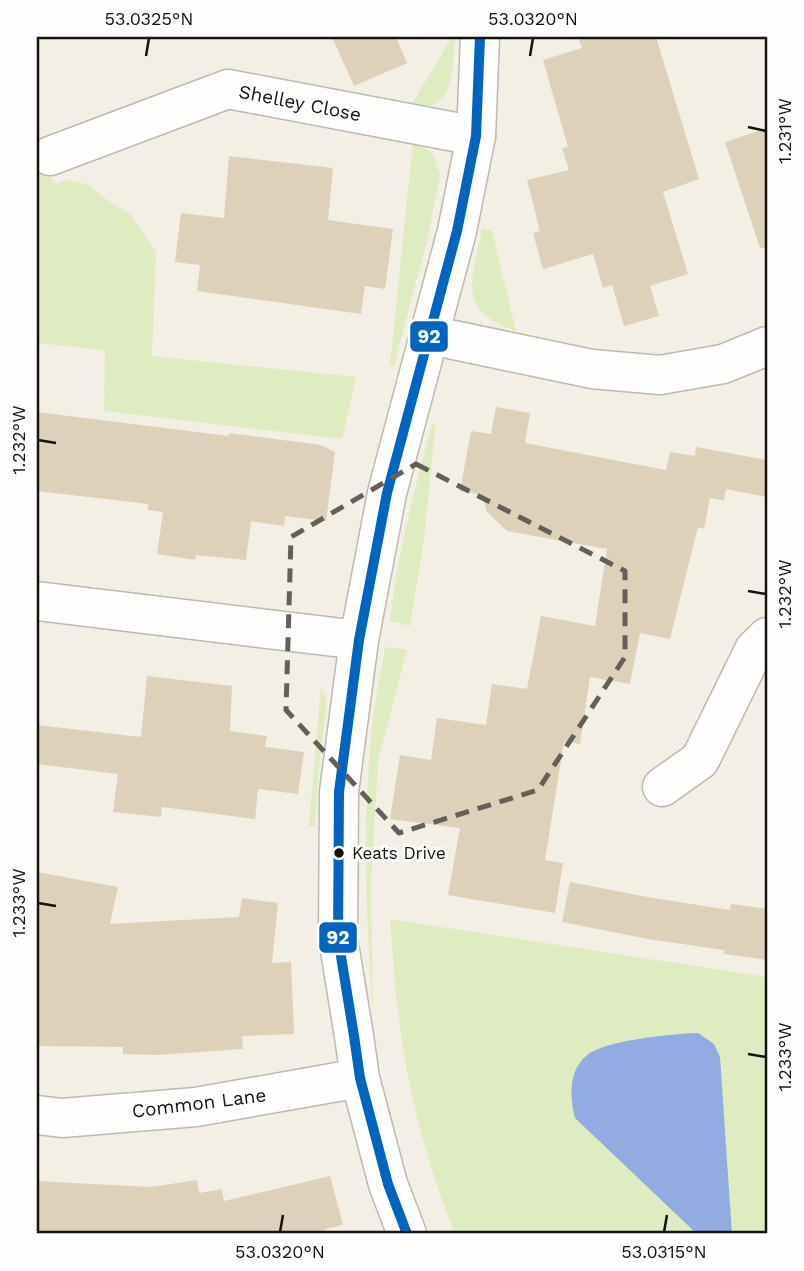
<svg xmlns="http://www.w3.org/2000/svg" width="804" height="1271" viewBox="0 0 804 1271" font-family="'Work Sans',sans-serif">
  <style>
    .green { fill: #dfebc0 }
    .water { fill: #92ace1 }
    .building { fill: #ddd1ba }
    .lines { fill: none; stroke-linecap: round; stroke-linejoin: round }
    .minor-casing { stroke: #bdb9b2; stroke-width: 41 }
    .tertiary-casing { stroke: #bdb9b2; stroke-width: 41 }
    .minor { stroke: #fdfdfb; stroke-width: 38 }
    .tertiary { stroke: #fdfdfb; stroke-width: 38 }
    .bus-1-casing { stroke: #fefefe; stroke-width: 16 }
    .bus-1 { stroke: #0065bd; stroke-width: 10 }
    .marked { fill: none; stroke: #645f59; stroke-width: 5; stroke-dasharray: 14 9; stroke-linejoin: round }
    .ticks { fill: none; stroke: #16120d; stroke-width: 2.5 }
    .bus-dot { fill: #16120d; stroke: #fefefe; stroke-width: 2.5 }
    .labels { text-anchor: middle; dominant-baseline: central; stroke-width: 6; stroke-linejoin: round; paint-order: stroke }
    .bus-label { font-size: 17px; fill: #16120d; stroke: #fefefe; text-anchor: start }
    .street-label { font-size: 19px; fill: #16120d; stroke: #fefefe }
    .line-badge { stroke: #fefefe; stroke-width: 2.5 }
    .badge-label { font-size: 19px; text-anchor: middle; font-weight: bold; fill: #fff }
    .neatline { fill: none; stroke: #16120d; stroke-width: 2.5 }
    .ticks-label { font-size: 18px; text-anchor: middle; fill: #16120d }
  </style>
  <rect width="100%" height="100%" fill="#f4efe5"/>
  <path class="green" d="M452,37H455C452,67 457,114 410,107Z
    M413,142L433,153L440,175L427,240L394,366L390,365Z
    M37,168L47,174L55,184L69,180L89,185L107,200L130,214L156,251L152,356L356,377L342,439L104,411L105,350L37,343Z
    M482,228L492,231L516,331C454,310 473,280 482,228Z
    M436,423L423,546L410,626L390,621C397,554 415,489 432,424Z
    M385,647L407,650L378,761L371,884L373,1015C366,921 362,819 372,726C375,699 381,673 385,647Z
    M321,686L327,701L318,774L315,826H309Z
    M390,919L767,977V1234H455C427,1164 406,1086 398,1010C394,980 393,950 390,919Z"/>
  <path class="water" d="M698,1033L714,1044L720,1057L732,1234H697L575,1118C570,1097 568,1072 586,1056C603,1040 674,1034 698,1033Z"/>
  <path class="building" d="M332,37H396L407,63L354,86Z
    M578,37H656L699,179L663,192L688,274L650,286L659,316L624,326L612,285L603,288L593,254L543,269L533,233L540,231L527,180L569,170L562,148L568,147L543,60L582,48Z
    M767,128V247L760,248L725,142Z
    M229,156L333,168L328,220L393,229L385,289L365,286L361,314L197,291L200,265L175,262L181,213L224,218Z
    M496,407L530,413L525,443L666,470L670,452L695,456L696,447L767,460V497L726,489L724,501L710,498L704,529L698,527L670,639L640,633L630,684L590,677L580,744L564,742L545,860L563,863L555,913L448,895L460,828L390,819L400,755L431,760L437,718L486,725L492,684L527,689L541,616L595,626L607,549L507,531L487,512L482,495L460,491L471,431L491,434Z
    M37,412L229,436V433L321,445L335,452L326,521L285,516L284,526L251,521L246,560L196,555L195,560L157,554L163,512L148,510V504L37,491Z
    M147,676L232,686L230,731L267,736L265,747L304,752L298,794L258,789L255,819L162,807L161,817L113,812L118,774L37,764V725L141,737Z
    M37,872L118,887L110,924L239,917L242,898L278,903L272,963L291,962L294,1034L242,1036L243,1049L157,1055L123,1054V1047L37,1046Z
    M570,882L653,898L730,910L731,904L767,909V960L724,954V950L648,939L562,922Z
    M330,1176L343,1225L325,1229L326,1234H37V1181L151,1187L197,1180L199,1193L222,1189L224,1201Z"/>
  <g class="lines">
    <g class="minor-casing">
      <path id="minor" d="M50,156L228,89L476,136
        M430,335L592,369L660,375L723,364L767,346
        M37,601L359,640
        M662,787L700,760L754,650L767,637
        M37,1115L62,1118L196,1107L360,1078"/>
    </g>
    <g class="tertiary-casing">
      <path id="tertiary" d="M407,1234L388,1184L360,1078L354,1036L338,938L339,792L359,640L387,493L457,231L476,136L480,37"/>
    </g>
    <use href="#minor" class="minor"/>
    <use href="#tertiary" class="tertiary"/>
    <g class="bus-1-casing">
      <path id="bus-1" d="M407,1234L388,1184L360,1078L354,1036L338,938L339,792L359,640L387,493L457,231L476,136L480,37"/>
    </g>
    <use href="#bus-1" class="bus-1"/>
  </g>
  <path class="marked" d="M416,464L625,571V657L538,790L399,833L286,710L291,537Z"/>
  <path class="ticks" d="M146,56L149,38M530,56L533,38M748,127L766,131M38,440L56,443M748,591L766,594M38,903L56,906M748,1054L766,1057M280,1232L283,1215M664,1232L667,1215"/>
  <circle class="bus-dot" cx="339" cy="853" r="6"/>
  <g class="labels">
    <g class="bus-label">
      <text x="352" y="853">Keats Drive</text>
    </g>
    <g class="street-label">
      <text transform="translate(300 103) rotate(11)">Shelley Close</text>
      <text transform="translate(199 1103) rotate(-7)">Common Lane</text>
    </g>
  </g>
  <g class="line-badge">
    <rect x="409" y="320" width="40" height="33" rx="7" fill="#0065bd"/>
    <rect x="318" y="921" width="40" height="33" rx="7" fill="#0065bd"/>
  </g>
  <g class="badge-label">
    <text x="429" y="343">92</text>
    <text x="338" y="944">92</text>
  </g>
  <rect width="804" height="1271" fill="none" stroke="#fefefe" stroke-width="77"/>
  <rect x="38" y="38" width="728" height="1194" class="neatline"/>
  <g class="ticks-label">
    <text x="149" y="25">53.0325°N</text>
    <text x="533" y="25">53.0320°N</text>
    <text transform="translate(785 131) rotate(-90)" y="6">1.231°W</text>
    <text transform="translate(19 440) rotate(-90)" y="6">1.232°W</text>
    <text transform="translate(785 594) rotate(-90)" y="6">1.232°W</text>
    <text transform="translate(19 903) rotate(-90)" y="6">1.233°W</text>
    <text transform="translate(785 1057) rotate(-90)" y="6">1.233°W</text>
    <text x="280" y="1258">53.0320°N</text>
    <text x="664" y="1258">53.0315°N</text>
  </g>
</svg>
